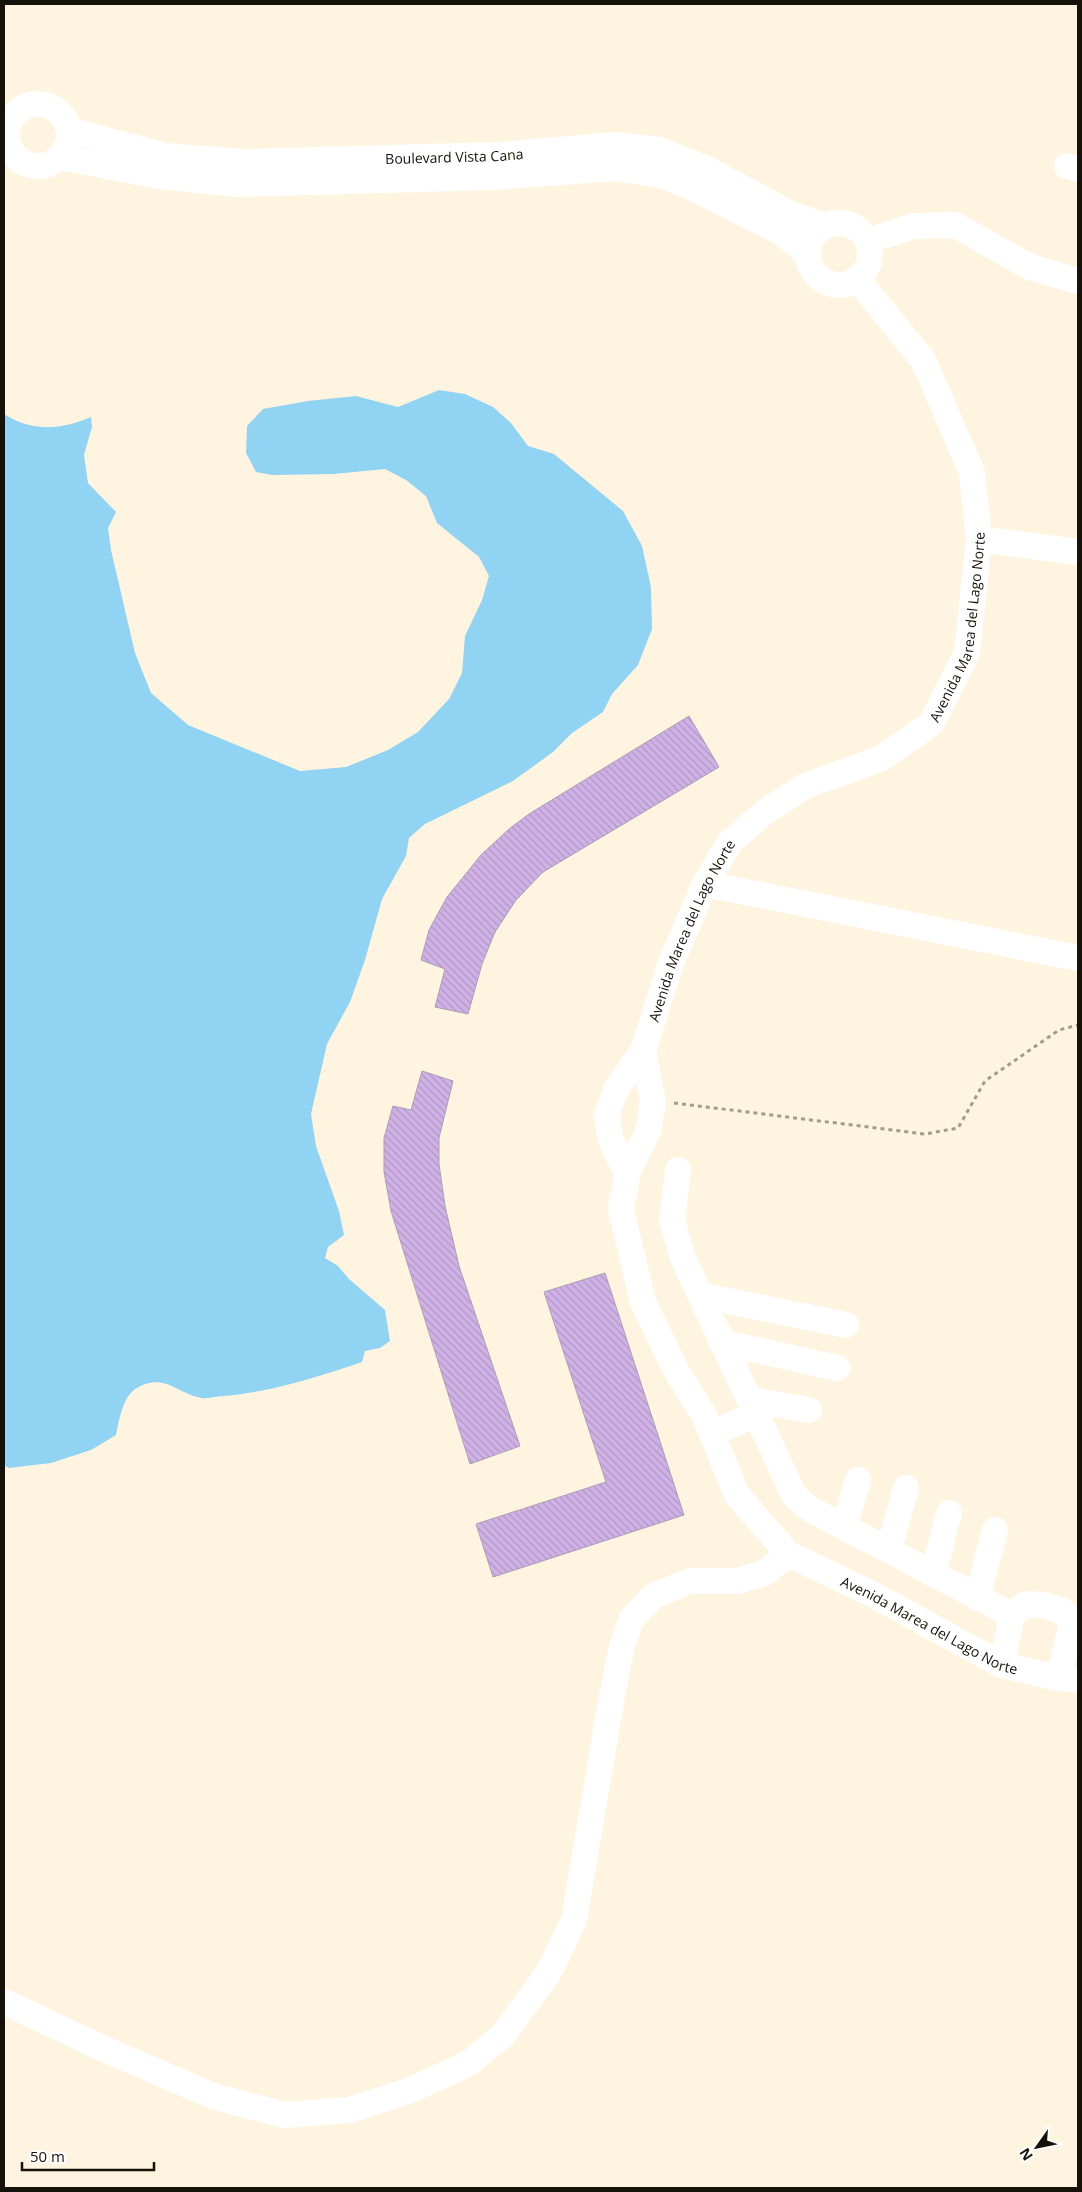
<svg xmlns="http://www.w3.org/2000/svg" width="1082" height="2192" viewBox="0 0 1082 2192" font-family="'Open Sans',sans-serif">
  <style>
    .water { fill: #91d3f2 }
    .building { fill: url(#building-back-hatch); stroke: #ab9eb6 }
    .lines { fill: none; stroke-linecap: round; stroke-linejoin: round }
    .path { stroke: #a49b8b; stroke-width: 3; stroke-dasharray: 4 4; stroke-linecap: butt }
    .minor { stroke: #fff; stroke-width: 26 }
    .labels { text-anchor: middle; dominant-baseline: central; stroke-width: 4; stroke-linejoin: round; paint-order: stroke }
    .street-label { font-size: 14px; fill: #171209; stroke: #fff }
  </style>
  <defs>
    <pattern id="building-back-hatch" width="6" height="6" patternUnits="userSpaceOnUse" patternTransform="scale(1.25)"><rect width="6" height="6" fill="#cfb1e6"/><path d="M-1 5l2 2M0 0l6 6M5-1l2 2" fill="none" stroke="#b197c4"/></pattern>
  </defs>
  <rect width="100%" height="100%" fill="#fff4df"/>
  <path class="water" d="M439,390L465,394L493,407L511,423L528,446L554,454L623,511L642,546L651,587L652,629L638,665L612,694L603,712L572,733L553,752L513,781L425,824L409,838L406,856L382,899L365,960L350,1002L327,1044L311,1114L316,1146L339,1211L344,1235L328,1247L325,1258L338,1266L349,1279L385,1310L390,1341L380,1348L365,1351L362,1362C318,1377 271,1392 224,1396C217,1396 208,1399 202,1398C177,1394 165,1372 137,1388C123,1395 119,1421 116,1435L91,1450L51,1463L9,1468L4,1465V414C32,432 61,430 91,417L92,427L84,455L88,483L116,512L108,528L111,550L135,653L151,693L188,725L300,771L346,767L388,750L418,732L449,699L462,673L465,636L482,600L489,576L479,557L437,523L426,496L406,480L385,469L334,474L272,475L256,472L246,453L247,426L263,409L308,401L356,396L398,407Z"/>
  <path class="building" d="M689,716L719,767L543,872L516,900L495,932L482,964L468,1014L435,1007L445,969L421,960L429,930L447,897L481,855L509,829L529,814Z
    M422,1071L453,1081L439,1138V1164L445,1206L459,1266L520,1446L470,1464L391,1211L384,1172V1138L393,1106L411,1110Z
    M605,1273L684,1515L493,1577L476,1524L606,1482L544,1292Z"/>
  <g class="lines">
    <path class="path" d="M674,1103L925,1134L958,1128L985,1081L1059,1030L1078,1025"/>
    <g class="minor">
      <circle cx="38" cy="135" r="31"/>
      <path id="s1" d="M69,130L166,156L244,162L499,155L617,145L659,150L705,168L791,214L824,226"/>
      <path d="M60,157L159,176L237,184L495,177L617,168L664,176L697,190L780,232L808,254"/>
      <path d="M1067,166L1078,169"/>
      <circle cx="839" cy="254" r="31"/>
      <path d="M868,241L914,226L955,225L1030,267L1078,281"/>
      <path d="M979,539L1078,552"/>
      <path d="M705,884L1078,958"/>
      <path id="s2" d="M643,1051L653,1101L649,1129L628,1172L621,1209L643,1302L677,1372L704,1415L737,1495L788,1554L872,1594L1002,1665L1058,1678L1078,1679"/>
      <path d="M678,1170L672,1220L683,1258L794,1495L810,1509L1012,1615"/>
      <path id="s3" d="M628,1172L618,1156L610,1137L607,1113L616,1089L643,1051L671,963L705,884L730,842L765,812L805,786L882,758L931,724L967,653L979,539L972,472L923,360L858,280"/>
      <path d="M700,1295L846,1325"/>
      <path d="M721,1342L837,1368"/>
      <path d="M751,1400L809,1410"/>
      <path d="M712,1433L757,1414"/>
      <path d="M844,1527L858,1480"/>
      <path d="M889,1549L906,1488"/>
      <path d="M933,1574L949,1513"/>
      <path d="M977,1598L995,1530"/>
      <path d="M1002,1665L1012,1615L1025,1604L1043,1605L1063,1611L1072,1624"/>
      <path d="M1058,1678L1072,1624L1078,1623"/>
      <path d="M4,2002L102,2048L213,2096L284,2115L350,2110L411,2090L469,2063L503,2035L549,1972L574,1920L612,1696L622,1646L631,1620L653,1596L690,1581H737L765,1573L788,1554"/>
    </g>
  </g>
  <g class="labels">
    <g class="street-label">
      <text stroke="none"><textPath href="#s1" startOffset="389">Boulevard Vista Cana</textPath></text>
      <text stroke="none"><textPath href="#s3" startOffset="701">Avenida Marea del Lago Norte</textPath></text>
      <text stroke="none"><textPath href="#s3" startOffset="266">Avenida Marea del Lago Norte</textPath></text>
      <text stroke="none"><textPath href="#s2" startOffset="712">Avenida Marea del Lago Norte</textPath></text>
    </g>
  </g>
  <rect width="1082" height="2192" fill="none" stroke="#171209" stroke-width="10"/>
  <g transform="translate(1037 2147) rotate(237)" stroke="#ffffff" stroke-width="4" paint-order="stroke">
  <path d="M0-4L9 19L0 12L-9 19Z" fill="#171209"/>
  <text y="-8" font-size="14" font-weight="bold" text-anchor="middle" fill="#171209">N</text>
  </g>
  <path d="M22 2162v8h132v-8" fill="none" stroke="#171209" stroke-width="2.5"/>
  <text x="30" y="2162" font-size="15" fill="#171209" stroke="#ffffff" stroke-width="4" paint-order="stroke">50 m</text>
</svg>
